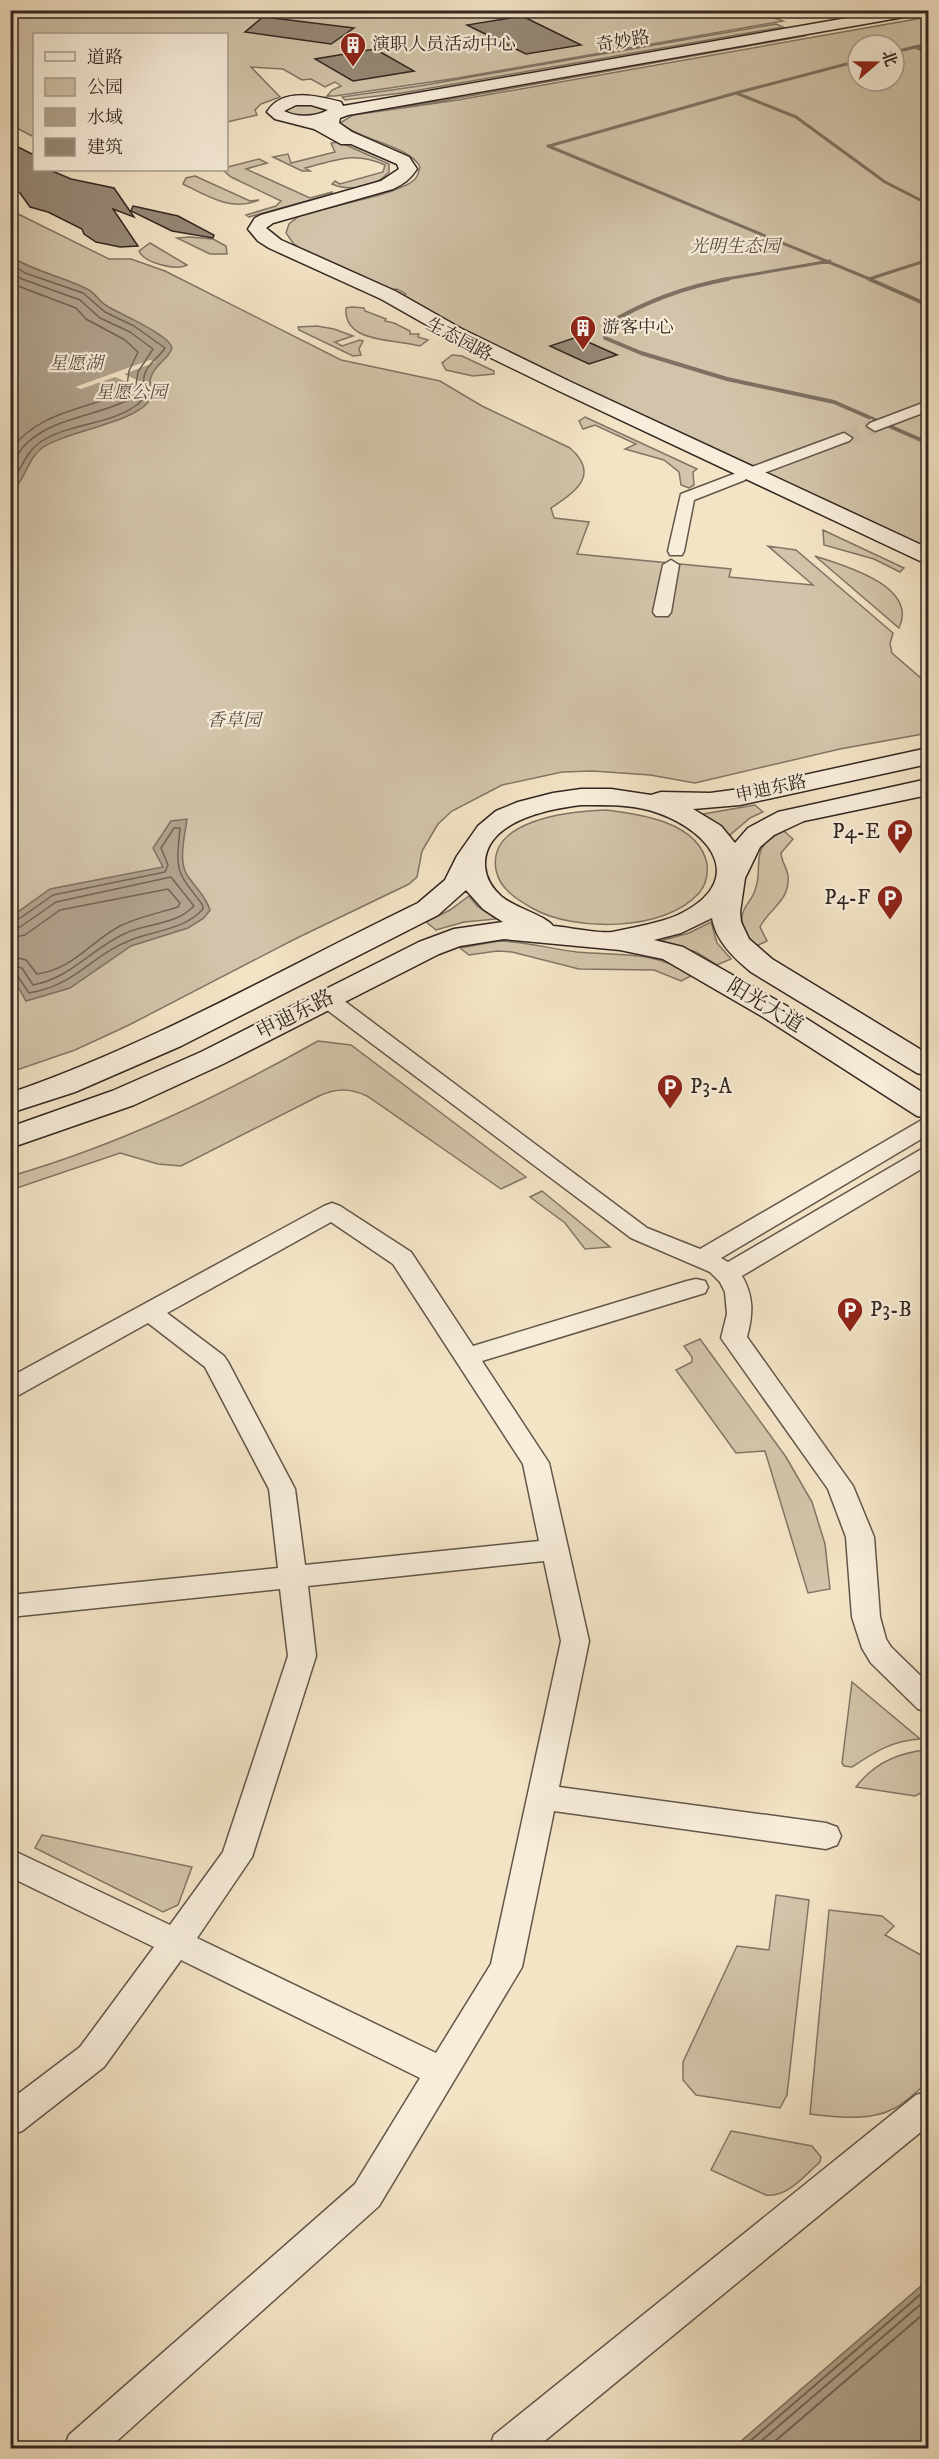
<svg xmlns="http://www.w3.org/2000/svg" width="939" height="2459" viewBox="0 0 939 2459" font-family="'IM FELL DW Pica','Noto Serif SC',serif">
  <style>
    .green { fill: #d2c4aa; stroke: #827566; stroke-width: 1.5; fill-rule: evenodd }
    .water { fill: #b1a38e; stroke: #7e7162; stroke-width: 1.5 }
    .pier { fill: #f3e4c6 }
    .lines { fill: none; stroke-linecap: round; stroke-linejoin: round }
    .shore-far1 { stroke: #726458; stroke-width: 1.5 }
    .shore { stroke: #726458; stroke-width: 2 }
    .stream-far1 { stroke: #7e7162; stroke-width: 3 }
    .stream { stroke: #7e7162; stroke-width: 4 }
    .building { fill: #968977; stroke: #322621; stroke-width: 1.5 }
    .street-tunnel { stroke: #ccbea5; stroke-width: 16; stroke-dasharray: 16 8; stroke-linecap: butt }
    .street-casing { stroke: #62564a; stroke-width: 3 }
    .secondary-casing { stroke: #322621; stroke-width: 3 }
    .street { fill: #f7edda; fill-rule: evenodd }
    .secondary { fill: #f7edda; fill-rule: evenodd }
    .labels { text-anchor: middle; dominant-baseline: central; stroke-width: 4.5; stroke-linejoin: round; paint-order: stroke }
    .far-street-label { font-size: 18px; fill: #322621; stroke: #f7edda }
    .far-poi-label { font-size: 18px; fill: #322621; stroke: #f7edda; text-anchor: start }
    .far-park-label { font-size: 18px; font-style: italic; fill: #5a4e43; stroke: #f7edda }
    .far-water-label { font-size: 18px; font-style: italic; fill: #5e5247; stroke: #f7edda }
    .poi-label { font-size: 21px; fill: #322621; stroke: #f7edda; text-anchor: end }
    .street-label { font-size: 21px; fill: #322621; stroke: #f7edda }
  </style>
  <rect width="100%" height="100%" fill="#f3e4c6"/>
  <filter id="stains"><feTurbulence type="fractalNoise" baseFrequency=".00333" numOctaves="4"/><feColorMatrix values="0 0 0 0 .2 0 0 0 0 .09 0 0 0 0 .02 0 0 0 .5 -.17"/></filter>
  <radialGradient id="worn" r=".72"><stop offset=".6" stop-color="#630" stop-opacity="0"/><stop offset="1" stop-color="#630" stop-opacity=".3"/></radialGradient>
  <path class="green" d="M10,11H845L797,18L787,13L772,17L783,21L458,78L335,96H327L332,90L341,86L335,82L325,87L311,79L302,80L283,69L251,67L280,97L261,104L255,110L257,115L227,122L226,34H34V137L11,125Z
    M928,17V552L505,353L403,299L406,294L397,289L387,290L304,251L293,243L286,233L289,224L299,216C323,207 400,195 415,179C418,176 419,171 420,167C410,146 360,140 340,123L353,115L458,100ZM858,45H894V81H858Z
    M776,24L783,27L402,93L345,100L342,97L419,86Z
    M799,33L805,36L441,101L359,113Z
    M305,103L330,108L329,113L305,118L282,112L285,107Z
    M339,142L389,164V172C376,187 350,192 332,184L335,181L340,184L383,172L385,165C353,151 338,160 305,168L310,171H302L273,157L288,154L291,163L335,152L331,143Z
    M259,159L267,163L246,169L310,198L332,192V194L249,217L246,215L276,206L281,201L231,177L224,171L228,167Z
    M195,176L250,201L259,200C232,212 207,196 183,184L186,178Z
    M10,210L109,259H131L165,271L341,360L440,381L482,406L570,448C601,475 575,492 551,508L554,518L589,522L577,554L731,569L729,577L813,585L768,546L796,550L893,633L890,644L892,653L921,678L928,681V733L840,749L695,783L650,775L593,771L562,772L502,785L452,811L438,824L422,851L417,877L409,884L295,939L129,1025L75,1050L11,1072Z
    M190,237L213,239L226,246L227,254H210L177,238Z
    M150,243L187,265C176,271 144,263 139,251Z
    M352,307L364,308L365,311L386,319L385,321L394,323L410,331V334H419L418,337L428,340L420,346C397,339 343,344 346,308Z
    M317,326L334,329L353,336L335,342L342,346L360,340L363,341L359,349L361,355L353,356L299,330L298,327Z
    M452,355L462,356L494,371V374L473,376L446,370L442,363Z
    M585,417L697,469L693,472L694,485L689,488L681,485L679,472L664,460L625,449L636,444L595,425L583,429L579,421Z
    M823,530L904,568L900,572L874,559L824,545Z
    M815,556C843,565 919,586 899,628Z
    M755,805L763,812L750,818L730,835L703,814Z
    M606,810C640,814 699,822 707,864C708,874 706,885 699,893C665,932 573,932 532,908C516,899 500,889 496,870C487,819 572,811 606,810Z
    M784,831L793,839L781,853C781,861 787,867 788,876C790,902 769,908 760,927L767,941L754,947C749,939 741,928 742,917C742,908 751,901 754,893C766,866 745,848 784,831Z
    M469,896L477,906L496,919L464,922L436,930L426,922L450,910Z
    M711,922L717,943L731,959L717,965L696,952L660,941L689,933Z
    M499,941C525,941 550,949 577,952C623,956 650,950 693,975L681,981L654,970L579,969L512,952L497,951L469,955L460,948Z
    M318,1041L351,1045L526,1177L501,1189L367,1096C350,1088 336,1088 319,1096L181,1166L158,1164L120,1153L11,1190V1176C119,1145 220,1096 318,1041Z
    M542,1191L610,1247L585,1249L565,1223L530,1197Z
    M700,1339L786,1457L812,1502L825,1544L830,1589L808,1593L765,1451L736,1453L676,1370L692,1362V1357L684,1346Z
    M852,1682L920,1739C891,1741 875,1752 852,1767L844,1766L842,1763Z
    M928,1750V1789L915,1796L856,1787C874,1763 899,1752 928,1750Z
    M42,1835L192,1867L178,1905L163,1912L35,1848Z
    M776,1895L809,1900L787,2095L780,2108L696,2095L683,2080V2062L737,1946L769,1950Z
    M829,1910L882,1916L894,1926L885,1935L928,1959V2082C918,2090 907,2102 895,2108C870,2122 837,2117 810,2114Z
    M731,2131L812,2146L821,2157L820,2162C805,2175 787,2198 766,2195L711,2170Z"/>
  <path class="water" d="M10,256C35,272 62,276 87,289C96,293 98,301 107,306C120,314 170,335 172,348C168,360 155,364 151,377C148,384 153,393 150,399C139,422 66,431 42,448C27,459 26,480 11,492Z
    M187,819C185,836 178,860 187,875C195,887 206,896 210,910L204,918L188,928L131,946L70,988L26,1001L11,974V917L50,889L163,867L153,848L171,821Z
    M928,2280V2448H733Z"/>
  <path class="pier" d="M150,360L156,362L124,374L152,387L153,393L115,377L81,389L75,387Z"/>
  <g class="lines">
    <path class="shore-far1" d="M10,263L25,273L83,293L105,312L134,326L165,348C159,357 149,363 145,373C141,384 148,396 138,404C110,426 69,422 39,443C25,453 21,471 10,484
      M10,272L22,279L80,300L100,318L130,332L153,349L138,372L134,397C99,417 51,416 23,447C17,454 14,464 10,472
      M10,283L76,308L86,319L125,340L138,352L129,371L126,392C85,409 37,412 10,451
      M10,922L16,921L53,895L165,872L168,865L161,848L174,828H180C176,871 175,870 202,904L203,909C184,930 156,930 131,940C91,955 77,985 29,993L17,975L10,972
      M10,929L20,927L56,902L171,877L194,906C176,925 148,923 126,933C92,948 71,978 33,985L22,968L10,965
      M10,938L25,935L60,910L168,889L180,903L178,907C159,913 138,917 120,926C91,941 72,970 37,974L26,960L10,956"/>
    <path class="shore" d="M742,2448L928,2288
      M753,2448L928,2298
      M767,2448L928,2310"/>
    <path class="stream-far1" d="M200,10L204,13L213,10
      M915,47L928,53
      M894,52L928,44
      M858,61L736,93L796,117L885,182L928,204
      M548,146L872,280
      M549,146L736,93
      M869,279L928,260
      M720,280L830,261"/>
    <path class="stream" d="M728,279C684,287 644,302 606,325L605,338L641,353L727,379L834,402L928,443
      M869,279L928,305"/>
  </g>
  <path class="building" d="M522,16L581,45L526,54L467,25Z
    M263,17L281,19L354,28L331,44L245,32Z
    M375,49L414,71L353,81L315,59Z
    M10,143L34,155V170H50L71,179L114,188L134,217L113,209L138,246L120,247L96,242L84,234L82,229L48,212L30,207L20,193L10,186Z
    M133,206L178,216L214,235L213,238L172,231L131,211Z
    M577,337L617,355L589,364L550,346Z"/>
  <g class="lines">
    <path class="street-tunnel" d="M844,438L875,426"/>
    <g class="street-casing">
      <path id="street" d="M928,401V411L875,431L867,426L870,423Z
        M844,433L852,438L849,441L761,474H749L747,471L749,468Z
        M739,472L747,477L745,480L694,500L684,551L682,555H670L668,551L681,494Z
        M671,560L679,565L671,612L668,616H656L653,612L663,565Z
        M327,993L335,994L647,1228L700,1249L920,1121L928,1119V1135L721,1258L728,1262L920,1150L928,1148V1165L742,1276C754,1297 753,1314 747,1337L853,1486L874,1537L880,1617L886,1639L891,1647L928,1683V1712L918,1709L871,1663L862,1648L852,1617L846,1537L828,1489L721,1338L727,1314L725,1292L720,1282L710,1272L631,1238L319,1004L316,999L319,994Z
        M332,1203L340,1206L411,1252L473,1346L687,1281L696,1279L705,1281L708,1287L705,1293L482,1361L549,1463L589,1641L559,1787L826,1823L837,1827L841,1836L837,1845L826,1849L554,1811L522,1967L379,2206L109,2448H64L69,2435L355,2184L420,2078L181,1960L104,2067L22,2131L10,2135V2100L80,2047L154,1947L10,1877V1849L170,1925L223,1852L288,1656L280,1589L10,1617V1595L278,1568L269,1489L205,1367L148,1323L19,1395L10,1398V1377L324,1206ZM331,1222L393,1264L523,1464L539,1541L305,1565L295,1489L228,1362L224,1356L167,1313ZM544,1561L561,1641L491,1964L436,2053L197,1938L252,1857L316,1656L308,1586Z
        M928,2091V2126L536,2448H489L494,2435L916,2095Z"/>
    </g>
    <g class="secondary-casing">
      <path id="secondary" d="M893,10H928L921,14L348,115L340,118L339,123L352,132L409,157L417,169C410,179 404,184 393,189L273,223L266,228L281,240L395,291L462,329L573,383L928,548V563L920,561L559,391L448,337L381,299L269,248L258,241L248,229L255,218L261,215L381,181L399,169L397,164L351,144H341L314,129L275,119L267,112C282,87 317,96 341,102L343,106ZM296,105H311L328,110C315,117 297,118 284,111Z
        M928,748V764L740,805L693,809L721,826L735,843L748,828L778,812L928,779V795L804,821L774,835L760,847L745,878L740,912L741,922L749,939L772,959L928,1054V1076L917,1073L751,972C734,958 716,941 712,918L681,933L654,940L683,947L785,1005L928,1096V1118L917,1116L763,1017L663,959L620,950L504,939L460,946L439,954L223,1064L134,1105L10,1148V1127L112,1091L201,1052L419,942L454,929L503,922L483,909L466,890L438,915L181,1046L75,1092L10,1113V1093C153,1044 283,968 418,903L445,880L457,856L478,826L496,811L518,802L553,793L581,789H611L651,795L661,792L710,793L740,789ZM581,805C607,805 634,804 658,813C714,833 747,882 678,915C660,923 631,928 612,932C600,934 567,927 553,926C546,916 516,908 502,897C492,888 486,879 485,866C483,821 549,809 581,805Z"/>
    </g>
    <use href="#street" class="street"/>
    <use href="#secondary" class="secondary"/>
  </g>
  <defs>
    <g id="building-pin" transform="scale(1.35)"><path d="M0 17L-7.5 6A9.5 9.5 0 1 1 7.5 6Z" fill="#8f2418" stroke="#f7edda"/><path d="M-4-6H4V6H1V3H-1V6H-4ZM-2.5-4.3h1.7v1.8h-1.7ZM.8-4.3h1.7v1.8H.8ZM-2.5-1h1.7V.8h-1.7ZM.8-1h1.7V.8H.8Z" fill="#fff"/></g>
    <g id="parking-pin" transform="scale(1.35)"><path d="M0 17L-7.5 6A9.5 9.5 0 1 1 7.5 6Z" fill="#8f2418" stroke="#f7edda"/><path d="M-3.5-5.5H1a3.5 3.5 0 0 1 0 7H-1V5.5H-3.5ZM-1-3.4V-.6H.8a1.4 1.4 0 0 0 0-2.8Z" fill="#fff"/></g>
  </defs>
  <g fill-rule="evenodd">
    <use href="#building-pin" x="353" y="45"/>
    <use href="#building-pin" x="583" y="328"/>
    <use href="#parking-pin" x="900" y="832"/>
    <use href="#parking-pin" x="890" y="898"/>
    <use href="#parking-pin" x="670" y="1087"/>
    <use href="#parking-pin" x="850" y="1310"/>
  </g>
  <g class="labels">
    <g class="far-street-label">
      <text transform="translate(623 42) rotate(-10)">奇妙路</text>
      <text transform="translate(459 340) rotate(28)">生态园路</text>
      <text transform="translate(771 789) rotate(-12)">申迪东路</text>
    </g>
    <g class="far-poi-label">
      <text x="372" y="45">演职人员活动中心</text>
      <text x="602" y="328">游客中心</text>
    </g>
    <g class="far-park-label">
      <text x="735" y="247">光明生态园</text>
      <text x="131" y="393">星愿公园</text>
      <text x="234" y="721">香草园</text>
    </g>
    <g class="far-water-label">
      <text x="76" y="364">星愿湖</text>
    </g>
    <g class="poi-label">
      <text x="880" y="832">P4-E</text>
      <text x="870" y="898">P4-F</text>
      <text x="690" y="1087" text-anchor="start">P3-A</text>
      <text x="870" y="1310" text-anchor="start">P3-B</text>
    </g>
    <g class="street-label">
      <text transform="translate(765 1006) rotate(31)">阳光大道</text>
      <text transform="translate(295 1015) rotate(-27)">申迪东路</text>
    </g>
  </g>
  <rect width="939" height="2459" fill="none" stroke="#f3e4c6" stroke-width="36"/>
  <rect x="12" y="12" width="915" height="2435" fill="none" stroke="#322621" stroke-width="3"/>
  <rect x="18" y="18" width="903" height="2423" fill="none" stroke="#322621" stroke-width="1.5"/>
  <rect x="33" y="33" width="195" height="138" fill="#f7edda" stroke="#a89d90" stroke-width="1.5"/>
  <rect x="45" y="52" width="30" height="9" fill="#f7edda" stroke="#a89d90" stroke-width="1.5"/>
  <text x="87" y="63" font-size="18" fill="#322621">道路</text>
  <rect x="45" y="78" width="30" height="18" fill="#d2c4aa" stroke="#a89d90" stroke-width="1.5"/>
  <text x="87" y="93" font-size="18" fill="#322621">公园</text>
  <rect x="45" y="108" width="30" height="18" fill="#b1a38e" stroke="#a89d90" stroke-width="1.5"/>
  <text x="87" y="123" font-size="18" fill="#322621">水域</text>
  <rect x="45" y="138" width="30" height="18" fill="#968977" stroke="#a89d90" stroke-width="1.5"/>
  <text x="87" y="153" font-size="18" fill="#322621">建筑</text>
  <g transform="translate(876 63) rotate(70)"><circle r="28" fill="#f7edda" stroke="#a89d90" stroke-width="1.5"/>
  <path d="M0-4.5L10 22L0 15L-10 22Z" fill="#8f2418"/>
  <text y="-9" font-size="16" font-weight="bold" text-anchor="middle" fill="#322621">北</text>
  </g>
  <rect width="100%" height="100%" filter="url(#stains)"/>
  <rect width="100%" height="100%" fill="url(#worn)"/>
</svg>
